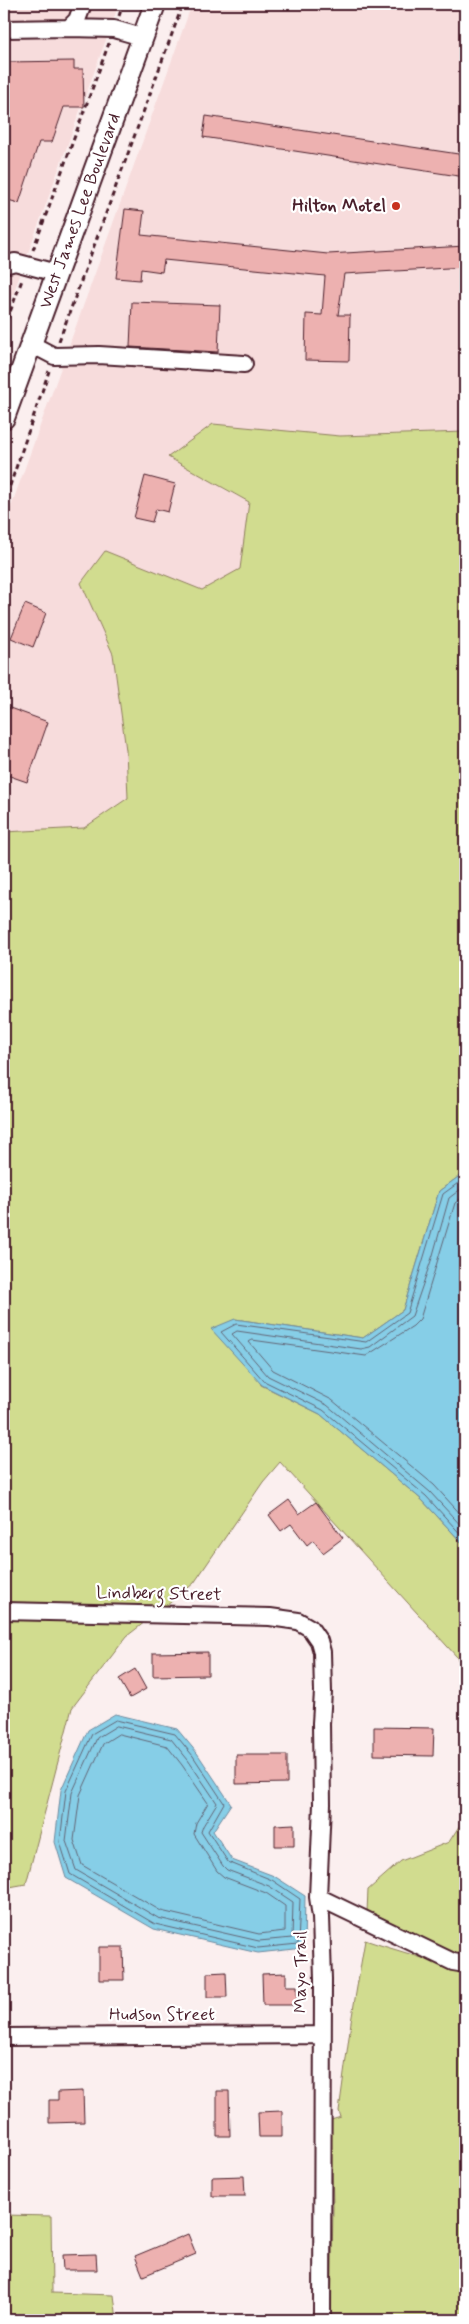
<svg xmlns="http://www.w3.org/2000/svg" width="469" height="2324" viewBox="0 0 469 2324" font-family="Mynerve,sans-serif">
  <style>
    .built { fill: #f7dcdc }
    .green { fill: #d1dc8f; stroke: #8e7e5d }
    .water { fill: #86cee7; stroke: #6e889c }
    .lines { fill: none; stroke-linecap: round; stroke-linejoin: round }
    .shore { stroke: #626576; stroke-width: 1 }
    .building { fill: #edb1b0; stroke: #4a1f2b }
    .minor-casing { stroke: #4a1f2b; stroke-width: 20 }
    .major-casing { stroke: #4a1f2b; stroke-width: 24 }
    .path { stroke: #4a1f2b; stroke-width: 3; stroke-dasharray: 5 4; stroke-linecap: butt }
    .minor { stroke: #fff; stroke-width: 16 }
    .major { stroke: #fff; stroke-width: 20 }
    .poi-dot { fill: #c8321e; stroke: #fff; stroke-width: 2 }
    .labels { text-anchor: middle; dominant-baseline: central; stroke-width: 4.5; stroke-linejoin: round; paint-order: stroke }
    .poi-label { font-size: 18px; font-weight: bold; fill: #4a1f2b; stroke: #fff; text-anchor: end }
    .street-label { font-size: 18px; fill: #4a1f2b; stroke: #fff }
  </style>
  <rect width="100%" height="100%" fill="#fbefef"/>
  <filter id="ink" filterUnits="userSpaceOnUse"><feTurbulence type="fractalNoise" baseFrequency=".02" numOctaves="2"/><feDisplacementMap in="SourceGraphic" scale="10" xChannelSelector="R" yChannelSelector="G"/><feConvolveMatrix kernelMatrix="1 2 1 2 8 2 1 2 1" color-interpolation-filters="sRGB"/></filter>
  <g filter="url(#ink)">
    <path class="built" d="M4,4H119L4,319Z
      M192,4H465V432L340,436L222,488L249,502L240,570L202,590L161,575L82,583L113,654L126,750L128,798L84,828L4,832V526Z"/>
    <path class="green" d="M213,424L340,436L465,432V1172L439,1191L403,1310L363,1338L235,1319L261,1385L320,1414L422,1500L465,1546V1675L457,1657L280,1462L263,1482L194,1583L166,1606L4,1603V832L84,828L128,798L126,750L113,654L81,583L105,551L202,590L240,569L249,502L168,457Z
      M4,1619L145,1622L127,1636L72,1708L26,1884L4,1888Z
      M465,1817V1956L456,1955L367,1912L368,1890L401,1861L449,1842Z
      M365,1940C385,1947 405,1952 425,1959C439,1963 450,1970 465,1972V2320H331L333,2207L331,2120L341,2117L339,2111L351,2022Z
      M4,2215L51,2216L52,2293L114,2295L117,2320H4Z"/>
    <path class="water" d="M465,1172V1546L422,1500L320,1414L262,1385L211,1329L235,1319L363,1338L403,1310L439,1191Z
      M115,1714L177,1729L197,1753L231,1804L213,1831L232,1860L274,1876L305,1896L304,1948L258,1953L154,1929L66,1878L55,1842L61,1790L88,1730Z"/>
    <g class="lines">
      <path class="shore" d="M465,1178L443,1194L407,1313L366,1342L236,1324L221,1332L264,1381L323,1410L426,1496L465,1539
        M465,1186L449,1198L433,1255L412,1316L370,1347L361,1349L237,1331L232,1334L268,1376L327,1405L430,1492L465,1530
        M465,1195L455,1203L420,1319L413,1326L366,1356L252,1340L249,1342L273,1370L332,1400L434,1485L465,1519
        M116,1720L175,1734L193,1756L224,1803L208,1831L228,1862L272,1880L300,1899L298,1944L258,1948L155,1924L70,1874L60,1842L66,1791L92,1734Z
        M117,1726L171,1739L188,1760L217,1803L203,1826L201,1832L223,1866L227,1870L269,1886L293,1902L292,1938L259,1941L158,1918L76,1870L66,1841L72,1793L97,1738Z
        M119,1734L167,1746L182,1765L208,1803L196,1823L194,1834L217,1871L224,1877L266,1893L285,1906V1931L259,1934L161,1911L82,1865L74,1840L80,1795L103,1744Z"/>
    </g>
    <path class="building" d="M74,61V69H83L84,107H64L52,142H39L19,203L4,199V62Z
      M206,116L465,155V177L203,137Z
      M125,209L144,211L141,235L328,254L465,246V267L344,274L338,315H350L349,361L305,360L306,314L322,315L325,276L164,260L162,272L141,269L140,280L116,278Z
      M132,302L220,305L218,352L130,347Z
      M145,476L175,484L168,512L156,509L152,522L134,518Z
      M25,604L46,613L33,647L11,638Z
      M7,707L48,722L27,782L4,774V716Z
      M289,1500L299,1514L316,1502L343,1538L323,1553L313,1540L307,1545L291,1524L281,1531L269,1515Z
      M208,1652V1675L153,1676V1653Z
      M135,1669L146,1689L130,1698L119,1679Z
      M374,1727L434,1728L433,1756L374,1755Z
      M236,1755H287V1783L236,1784Z
      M294,1824V1846H275V1825Z
      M99,1947H123L124,1980H99Z
      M226,1972L227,1997H207V1973Z
      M286,1973V1986H297V2005H263L262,1974Z
      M83,2091L84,2122L49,2123V2100H58V2092Z
      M217,2091H229L230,2136H217Z
      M282,2111V2137H259L258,2112Z
      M244,2176L245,2196H212V2177Z
      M188,2234L196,2254L143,2276L135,2256Z
      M96,2254L97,2270H63L62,2255Z"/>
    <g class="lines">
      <g class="minor-casing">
        <path id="minor" d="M69,28L114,29L142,37
          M4,29L69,28L77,20L83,4
          M4,265L15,262L56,273
          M31,344L54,356L99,355L244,364
          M4,1611L270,1617L298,1621L310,1628L319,1641L322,1652L323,1692L321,1723L322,1804L318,1897L321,1917L323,1979L322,2320
          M318,1897L453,1962L465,1964
          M4,2037L321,2035"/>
      </g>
      <g class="major-casing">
        <path id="major" d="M4,418L155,4"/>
      </g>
      <path class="path" d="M119,16L123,4
        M33,250L109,43
        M4,328L22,280
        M59,341L183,4
        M4,503L49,371"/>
      <use href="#minor" class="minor"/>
      <use href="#major" class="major"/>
    </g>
  </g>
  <circle class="poi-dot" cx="396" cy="206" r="5"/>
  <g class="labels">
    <g class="poi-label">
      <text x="386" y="206">Hilton Motel</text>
    </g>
    <g class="street-label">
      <text transform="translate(80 211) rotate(-70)">West James Lee Boulevard</text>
      <text transform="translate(159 1594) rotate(1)">Lindberg Street</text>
      <text transform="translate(301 1972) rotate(-90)">Mayo Trail</text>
      <text x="162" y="2015">Hudson Street</text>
    </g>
  </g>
  <rect width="469" height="2324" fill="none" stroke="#fff" stroke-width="20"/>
  <rect x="10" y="10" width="449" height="2304" fill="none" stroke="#4a1f2b" stroke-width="2" filter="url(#ink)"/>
</svg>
